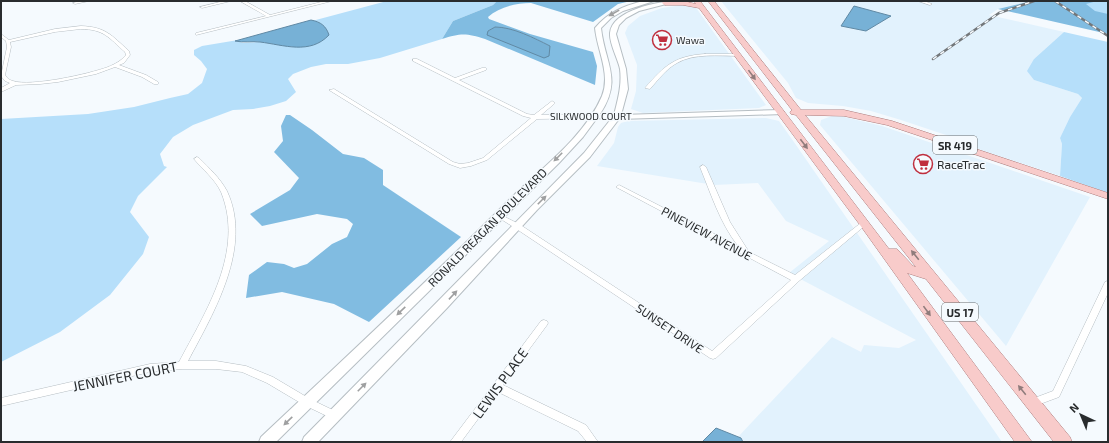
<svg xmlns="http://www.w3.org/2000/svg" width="1109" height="443" viewBox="0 0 1109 443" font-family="'Exo 2',sans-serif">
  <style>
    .built { fill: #e2f2fd; fill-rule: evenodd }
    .green { fill: #b6dffa }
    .forest { fill: #81bce1; fill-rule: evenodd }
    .water { fill: #77b1d6; stroke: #6089a4 }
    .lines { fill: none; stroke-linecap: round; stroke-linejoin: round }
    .minor-casing { stroke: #b6bec3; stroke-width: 1 }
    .secondary-casing { stroke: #b6bec3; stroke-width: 2 }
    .primary-casing { stroke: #ad7d7d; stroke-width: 1 }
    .minor { fill: #fff; fill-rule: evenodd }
    .secondary { fill: #fff; fill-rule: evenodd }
    .primary { fill: #f8cbca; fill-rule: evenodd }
    .rail-casing { stroke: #73777a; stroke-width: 2.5 }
    .rail { stroke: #f5fafe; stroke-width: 1.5; stroke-dasharray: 4.5; stroke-linecap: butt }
    .oneway { fill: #9fa0a1 }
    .oneway2 { fill: #907c7c }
    .labels { text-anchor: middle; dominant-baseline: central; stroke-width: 3; stroke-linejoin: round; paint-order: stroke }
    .far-poi-label { font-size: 10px; fill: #292c2e; stroke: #f5fafe; text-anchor: start }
    .far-street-label { font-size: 10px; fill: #292c2e; stroke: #f5fafe }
    .shield { fill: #f5fafe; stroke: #666a6c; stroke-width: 1 }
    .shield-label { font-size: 11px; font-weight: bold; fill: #292c2e }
    .poi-label { font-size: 12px; fill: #292c2e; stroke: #f5fafe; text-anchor: start }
    .street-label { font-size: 12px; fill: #292c2e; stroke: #f5fafe }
    .near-street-label { font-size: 14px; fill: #292c2e; stroke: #f5fafe }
  </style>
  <rect width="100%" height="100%" fill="#f5fafe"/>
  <path class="built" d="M721,1H1031L998,9L989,15L1064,32L1034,59V80L1078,94L1082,98L1070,117L1060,138L1062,144L1060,176L981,150L949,136L901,120L871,111L843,106L808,103L801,100L796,98L788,83ZM849,14L891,16L866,31L841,26Z
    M690,4L694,5L766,105L759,108L643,113L631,109L636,91L637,65L625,33L628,26L640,16L662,8Z
    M832,116L844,117L882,126L1090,197L1006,346L820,125L821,120Z
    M766,118L779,121L796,145L1002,442H743L741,438L738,437L832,337L861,352L864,345L899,348L916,340L789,273L829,241L786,221L758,183L714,185L597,166L614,143L618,127L621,123L628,121Z"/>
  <path class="green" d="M387,1H497L493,5L453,21L442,39L380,58L348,64H326L311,67L293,74L288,79L296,92L286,101L270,106L253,109L233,110L193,125L173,137L160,154L164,166L167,167L138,196L130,212L149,237L143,254L110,295L60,332L1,362V119L88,114L134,107L170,98L188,94L202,83L207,69L201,61L194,55V50L202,46L238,40L236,41L243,43L259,42L294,47L318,22L312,21Z
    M1065,1H1108V30Z
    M1064,32L1108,42V193L1060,176L1062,144L1060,138L1070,117L1082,98L1078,94L1034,80L1027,71L1034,59Z"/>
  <path class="forest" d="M497,1H631L618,4L593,22L531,3C516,3 499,7 488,17L489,19L530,34L593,52L597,66L595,85L485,39C467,33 460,33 442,39L453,21L493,5ZM495,27C513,27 534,38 550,46L488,31Z
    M1031,1H1097L1086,4L1095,11L1108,14V34L998,9Z
    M286,115H290L312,130L343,154L364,158L383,170V185L461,237L369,322L334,304L282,292L246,298L249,275L267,262L284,264L294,268L307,264L332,244L347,237L353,224L347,219L317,214L262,226L250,214L290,190L299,178L274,152L283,141L281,126Z"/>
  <path class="water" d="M854,6L891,16L866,31L841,26Z
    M311,20C321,22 326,26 329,35C310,55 284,45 260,42C252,41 244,43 235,41Z
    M495,27C513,27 534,38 550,46L549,56L544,58L487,35L488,31Z
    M716,428L741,438L743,442H702Z"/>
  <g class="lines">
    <g class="minor-casing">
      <path id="minor" d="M80,1H89L75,4L73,3Z
        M224,1H231L202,8L200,7Z
        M240,1H245L270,15L325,1H332L196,35V33L266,16Z
        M918,1H924L932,4L930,5Z
        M81,26C106,27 111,35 129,51L130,55L124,63L119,65L146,75L158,82V84H154L142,77L115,67L96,74L58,82L40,84L16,85L1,92V88L10,83L5,81L1,76L7,47L6,41L1,37V34L9,40L55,29ZM81,29C104,29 109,38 125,52L126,55C121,61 115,64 108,67C89,74 31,87 13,81C9,80 7,78 5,75L11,47L10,42L55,32Z
        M705,54H738L740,55L738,56C719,56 694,53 677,63C666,69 658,80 650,89L645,88C665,65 675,56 705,54Z
        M413,59H417L455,78L482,68H486V70L459,80L527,114L534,115L552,101L555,103L554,104L541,115L595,114L598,116L595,118L537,119L487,160L471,166L460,168L449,164L329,90L334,89L453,162L460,164L468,163L483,158L531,118L523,116L413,61Z
        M197,157L199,158C209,168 220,178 227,191C253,247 214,312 188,361H216L246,366L273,377L310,399L337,412L339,415L337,418L334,419L331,418L304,405L267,383L242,372L216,369H182L150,372L1,406V398L150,364L179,362C206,311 245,251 221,192C215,179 203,170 194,159Z
        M703,165L706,167L730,222L749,252L795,275L862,222L864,221L868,223L799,281L716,358L713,359L710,358L515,228L496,216L499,214L519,224L712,351L791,280L616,187L619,185L621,186L738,246C720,223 711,194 700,167Z
        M1108,281V293L1059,397L1032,407L1029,406L1027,403L1029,400L1053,391L1104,284L1105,282Z
        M544,320L547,321L548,323L547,325L503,385L586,425L598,442H587L578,431L498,392L461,442H450L541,321Z"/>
    </g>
    <g class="secondary-casing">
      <path id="secondary" d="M643,1H654L623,11L611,18L601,28C605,64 623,79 600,114L614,115C618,99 622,85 620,69C618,59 609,43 610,33C612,10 659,1 678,1L639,11L626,18L619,25L616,34L626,69L628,89L621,115L780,110L784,112L783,114L619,119L590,157L537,210L447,308L318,442H302L304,437L584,153L611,119L597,118L583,137L559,163L276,442H259L261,437C345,358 430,279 512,197C542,168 585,136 602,96C611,74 597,50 595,28C608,12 624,6 643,1Z"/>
    </g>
    <g class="primary-casing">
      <path id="primary" d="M683,1L696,4L694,1H700L889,249H897L913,266L916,267L796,115L791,114L790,112L792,110L708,1H714L801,110H844L892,121L1108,193V199L887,125L844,116L805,115L1070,437L1072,442H1054L926,279L907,273L1032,442H1015L860,225L699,8L683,5H665L662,3L665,1Z"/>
    </g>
    <use href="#minor" class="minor"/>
    <use href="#secondary" class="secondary"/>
    <use href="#primary" class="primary"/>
    <g class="rail-casing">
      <path id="rail" d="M1055,1L1108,36
        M933,59L999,13L1034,1"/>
    </g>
    <use href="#rail" class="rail"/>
  </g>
  <defs><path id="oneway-solid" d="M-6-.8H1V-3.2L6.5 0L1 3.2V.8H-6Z"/></defs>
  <g class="oneway">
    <use href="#oneway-solid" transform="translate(614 13) rotate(151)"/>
    <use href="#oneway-solid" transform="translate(558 157) rotate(135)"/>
    <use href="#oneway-solid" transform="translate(542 200) rotate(-45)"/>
    <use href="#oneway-solid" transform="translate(453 295) rotate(-47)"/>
    <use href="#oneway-solid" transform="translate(401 311) rotate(136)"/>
    <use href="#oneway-solid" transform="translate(362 387) rotate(-45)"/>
    <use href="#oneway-solid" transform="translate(288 421) rotate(136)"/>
  </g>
  <g class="oneway2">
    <use href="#oneway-solid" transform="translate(752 75) rotate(54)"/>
    <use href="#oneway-solid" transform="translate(804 144) rotate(53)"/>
    <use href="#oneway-solid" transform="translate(915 255) rotate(-129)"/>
    <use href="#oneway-solid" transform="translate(927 311) rotate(54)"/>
    <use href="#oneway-solid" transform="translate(1022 390) rotate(-129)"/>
  </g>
  <defs>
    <g id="supermarket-ring" transform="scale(1)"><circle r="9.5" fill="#f5fafe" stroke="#bf2f3e" stroke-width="1.5"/><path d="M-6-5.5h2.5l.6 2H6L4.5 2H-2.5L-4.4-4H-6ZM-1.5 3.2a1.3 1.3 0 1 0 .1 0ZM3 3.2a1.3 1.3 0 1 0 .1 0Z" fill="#bf2f3e"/></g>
  </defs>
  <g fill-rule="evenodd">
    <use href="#supermarket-ring" x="662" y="40"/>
    <use href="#supermarket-ring" x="923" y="164"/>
  </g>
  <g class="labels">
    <g class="far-poi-label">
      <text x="676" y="40">Wawa</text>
    </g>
    <g class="far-street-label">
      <text x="591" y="116">SILKWOOD COURT</text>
    </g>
    <g class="shield">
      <rect x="933" y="136" width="44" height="18" rx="3"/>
      <rect x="942" y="303" width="36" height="18" rx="3"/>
    </g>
    <g class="shield-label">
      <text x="955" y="145">SR 419</text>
      <text x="960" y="312">US 17</text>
    </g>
    <g class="poi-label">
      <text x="937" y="164">RaceTrac</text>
    </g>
    <g class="street-label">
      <text transform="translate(487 227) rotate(-45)">RONALD REAGAN BOULEVARD</text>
      <text transform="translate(707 233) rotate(28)">PINEVIEW AVENUE</text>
      <text transform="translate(670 328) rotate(34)">SUNSET DRIVE</text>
    </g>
    <g class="near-street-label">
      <text transform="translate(125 376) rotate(-11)">JENNIFER COURT</text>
      <text transform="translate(500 383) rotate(-54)">LEWIS PLACE</text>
    </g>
  </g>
  <rect width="1109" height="443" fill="none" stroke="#292c2e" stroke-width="4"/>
  <g transform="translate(1081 415) rotate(316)" stroke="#f5fafe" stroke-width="3" paint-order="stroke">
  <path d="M0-3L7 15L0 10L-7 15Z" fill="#292c2e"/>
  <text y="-6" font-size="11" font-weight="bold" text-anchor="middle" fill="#292c2e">N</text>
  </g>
</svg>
